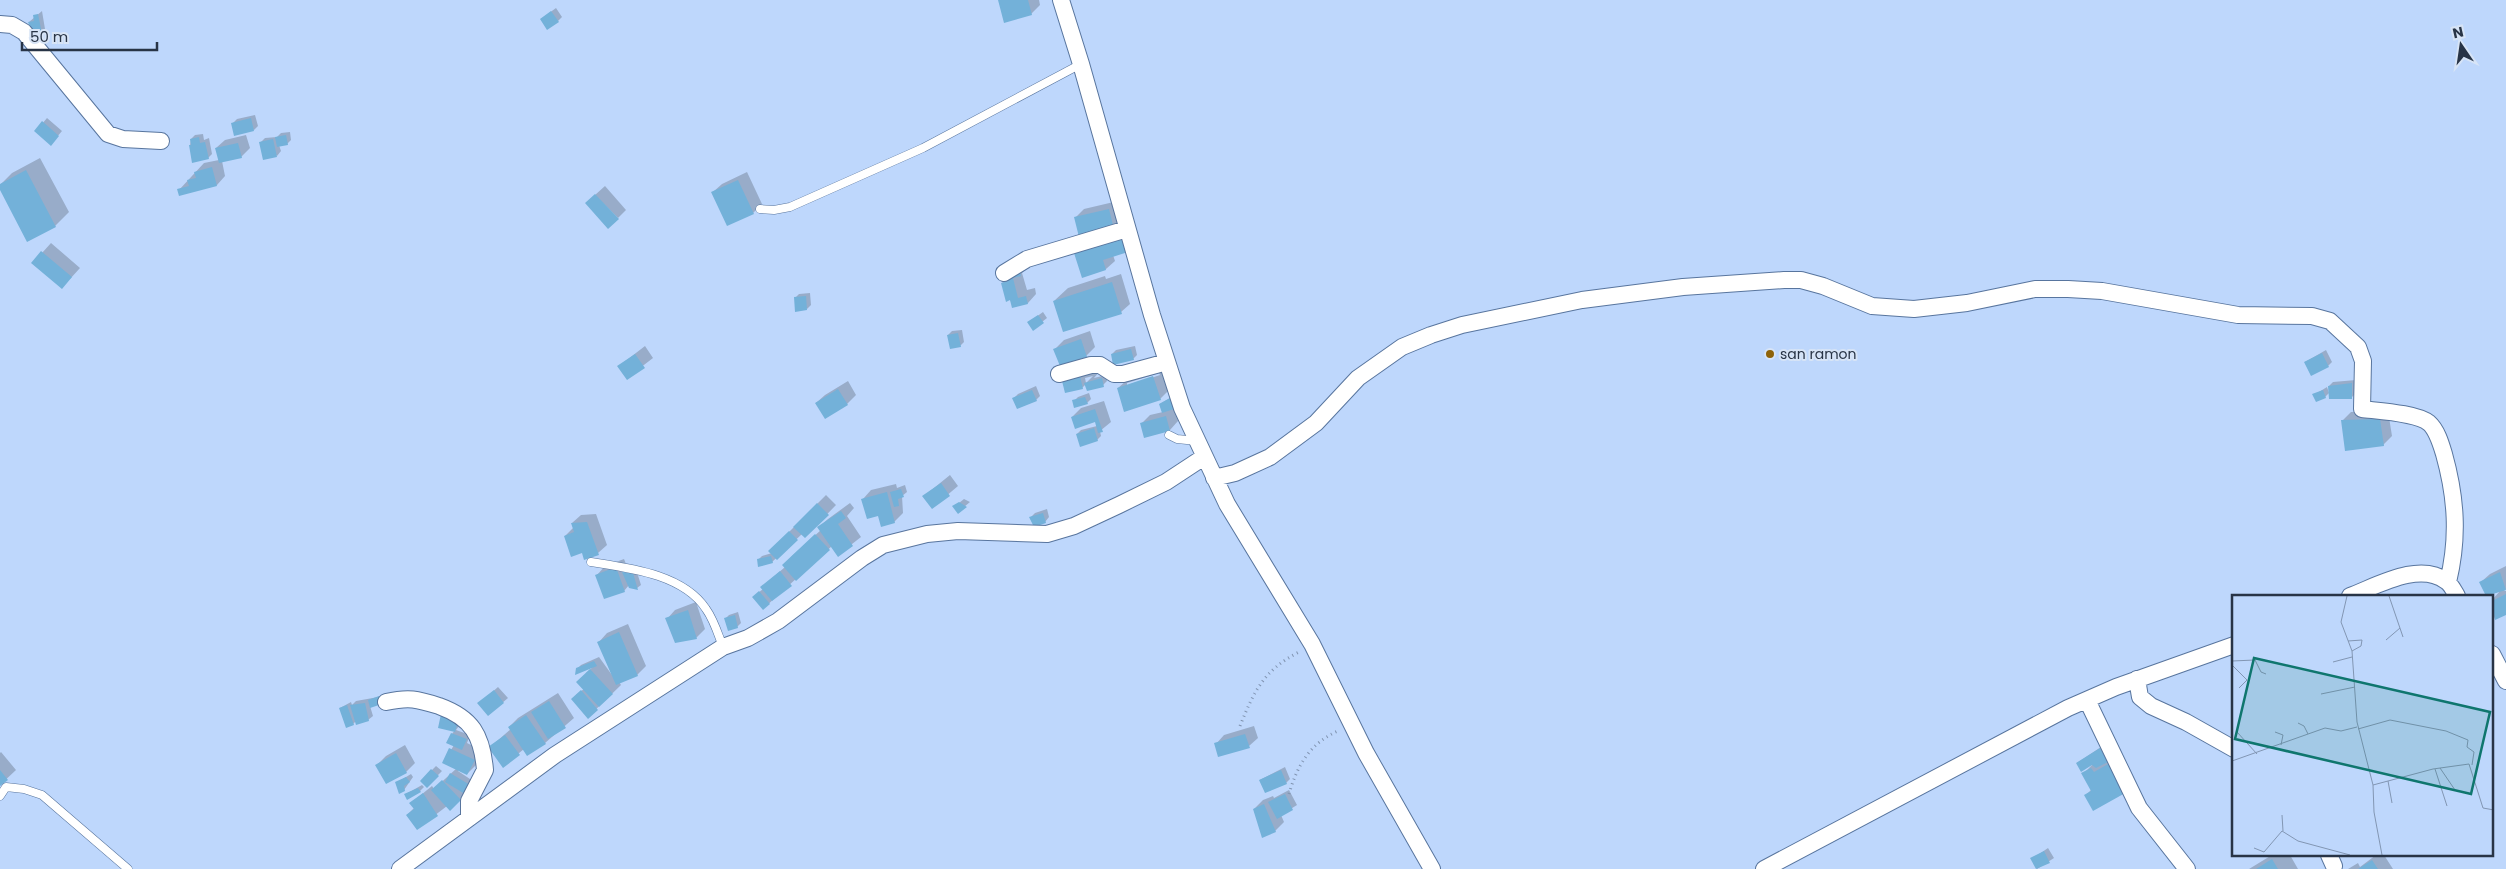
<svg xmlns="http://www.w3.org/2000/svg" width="2506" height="869" viewBox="0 0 2506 869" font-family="Poppins,sans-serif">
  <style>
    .shadow { fill: #0003; fill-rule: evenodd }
    .building { fill: #73b1d9 }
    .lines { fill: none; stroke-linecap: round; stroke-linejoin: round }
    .lane-casing { stroke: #58759e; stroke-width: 9 }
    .street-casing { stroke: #58759e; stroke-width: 18 }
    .path { stroke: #8094b1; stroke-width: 3; stroke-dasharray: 1 4; stroke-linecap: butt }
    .lane { stroke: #fff; stroke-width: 8 }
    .street { stroke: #fff; stroke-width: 16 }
    .poi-dot { fill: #8e6208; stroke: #d7e4f6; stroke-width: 2 }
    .labels { text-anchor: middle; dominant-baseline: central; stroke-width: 4; stroke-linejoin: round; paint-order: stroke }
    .poi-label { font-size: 14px; fill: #283446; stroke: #d7e4f6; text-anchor: start }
    .inset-road { fill: none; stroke: #8296b3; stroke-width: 1 }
    .view { fill: #0f766e; fill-opacity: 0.15; stroke: #0f766e; stroke-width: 2.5 }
    .inset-edge { fill: none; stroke: #283446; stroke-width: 2.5 }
  </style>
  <rect width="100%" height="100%" fill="#bed7fc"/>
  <path class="shadow" d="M999,0H1039L1040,5L1031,14Z
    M556,8L562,17L558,21L541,19Z
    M42,11L45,29L41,33L29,22Z
    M255,115L258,126L254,130L233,123L237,119Z
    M47,118L62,131L51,144L36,131Z
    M290,132L291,140L287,144L279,145L281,151L277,156L261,142L265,138L277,137L281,133Z
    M203,134L204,140L209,138L212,154L208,158L190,146L191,139L195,135Z
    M246,135L250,148L241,157L222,161L225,176L217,185L179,190L204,163L219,160L216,148L225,140Z
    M40,158L69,212L55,226L27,240L0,185L12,173Z
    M747,172L762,204L753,213L728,224L713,192L722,184Z
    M605,186L626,210L618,218L595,195Z
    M1118,201L1122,219L1113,228L1076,217L1084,209Z
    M51,243L80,268L70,279L33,263Z
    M1076,253L1113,255L1115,261L1106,269L1083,276Z
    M1017,267H1029L1022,273L1027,290L1035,288L1036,294L1028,303L1013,306L1002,283Z
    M1121,274L1130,304L1121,312L1054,301L1068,288L1105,276L1106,279Z
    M810,293L811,305L807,309L795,298L799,294Z
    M1043,312L1047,318L1033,329L1029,322Z
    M962,330L964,342L960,346L948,335L952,331Z
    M1090,331L1095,347L1086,356L1055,349L1064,340Z
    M645,346L653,358L627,378L619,366Z
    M1135,346L1137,355L1133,359L1112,354L1116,350Z
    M2326,350L2332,362L2328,366L2305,362Z
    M1162,368L1169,390L1160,399L1118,388L1127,380ZM1159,373L1160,375L1127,386V383Z
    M1100,371L1094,378L1106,375L1107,381L1103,385L1086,384L1082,388L1068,378ZM1093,376L1086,383L1085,378Z
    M2356,380V393L2352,397L2329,386L2333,382Z
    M848,381L856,395L847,404L816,403L825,395Z
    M1036,386L1040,396L1036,400L1014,398L1018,394Z
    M2327,387L2329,393L2325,397L2314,395Z
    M1089,393L1091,399L1087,403L1074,401L1078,397Z
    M1175,395L1178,421L1170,430L1145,437L1141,424L1150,415L1163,412L1160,404Z
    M1104,401L1111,422L1100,431L1101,436L1097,440L1077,434L1081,430L1097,426L1096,421L1072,417L1081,408Z
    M2388,411L2392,436L2383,445L2342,421L2351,412Z
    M950,475L958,486L932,508L924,496Z
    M896,484L897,488L905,485L907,492L902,496L903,513L894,522L879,515L863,499L871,490Z
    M826,495L836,505L805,537L802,534L772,562L758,560L762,556L772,553L770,551Z
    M964,499L970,502L958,512L954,507Z
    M850,503L854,508L847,516L861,537L838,555L832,546L764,608L758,593L763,589L762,587L785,567L792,556L821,530L819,527L828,519Z
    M1047,509L1049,517L1045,522L1031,517L1035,513Z
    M596,514L607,545L598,553L582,552L565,536L574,527L572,523L581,515Z
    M624,559L628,569H636L641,585L637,588L629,585L624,591L597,575L605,566Z
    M2506,566V589L2504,591H2506V614L2495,619L2492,612V600L2500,591L2488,596L2481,582L2490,574Z
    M696,602L705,629L696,638L667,619L675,610Z
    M738,612L741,623L737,627L725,619L729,615Z
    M628,624L646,666L637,675L619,682L621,685L588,717L576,695L584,689L586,673L594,666L577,669L581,665L599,657L612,675L599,642L607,633Z
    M498,687L508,698L488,715L483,700Z
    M558,693L574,718L545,743L528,754L524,749L503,766L489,748L511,729L509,727L518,718Z
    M384,696L370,706L373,716L368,720L356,721L353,724L340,708L351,702L352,705L356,701Z
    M462,715L459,726L456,730L470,735L467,743L483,751L476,765L467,774L458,769V771L473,781L469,791L460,799L447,806L417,829L407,815L414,808L411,803L432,786L434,789L457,768L444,762L454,745L452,734L455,730L440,727Z
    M1254,726L1258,738L1249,746L1216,744L1224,735Z
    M405,745L415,763L406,772L377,765L386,756Z
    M2104,745L2119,755L2135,782L2085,796L2092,789L2083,774L2092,765L2077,763Z
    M1,752L16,770L0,785V753Z
    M436,766L442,771L427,786L421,781Z
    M1285,767L1290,779L1286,783L1260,780Z
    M411,774L413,777L404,790L396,783Z
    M422,785L424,787L420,791L406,794Z
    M1289,790L1297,805L1281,815L1284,822L1275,831L1254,809L1263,800L1273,796L1274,798Z
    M2048,848L2054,858L2037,869L2032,859Z
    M2272,855H2290L2298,869H2249Z
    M2376,855H2384L2393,869H2348L2358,863L2360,867Z"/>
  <path class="building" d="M998,0H1028L1032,15L1004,23Z
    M551,11L559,22L547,30L540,19Z
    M38,14L42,34L34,36L28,22L34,21L33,15Z
    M251,118L254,131L234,136L231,123Z
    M42,121L59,136L51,146L34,131Z
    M286,135L288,145L277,147L275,137Z
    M199,137L200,143L205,142L209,159L192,163L189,145H191L190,139Z
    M273,139L277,157L263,160L259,142Z
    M238,143L242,158L219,163L215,148Z
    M212,167L217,186L179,196L177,189L189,186L187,180L196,178L194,172Z
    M26,170L56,227L27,242L0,190V184Z
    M738,180L754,214L727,226L711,192Z
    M595,194L619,219L608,229L585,203Z
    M1109,209L1114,229L1079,237L1074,217Z
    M1123,237L1128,252L1103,260L1106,270L1082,278L1074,253Z
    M41,251L72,277L62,289L31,263Z
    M1020,272L1021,276L1013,278L1018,298L1026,296L1028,304L1012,308L1010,300L1006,302L1001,283L1008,281L1007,276Z
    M1112,282L1122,314L1063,332L1053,301Z
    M806,296L807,310L795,312L794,297Z
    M1038,315L1044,323L1033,331L1027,322Z
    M958,333L961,347L950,349L947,335Z
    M1081,339L1087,357L1060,366L1053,349Z
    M1131,349L1134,360L1113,365L1111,354Z
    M2322,353L2329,367L2311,376L2304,362Z
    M635,354L645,368L627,380L617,366Z
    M1080,376L1083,389L1065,393L1062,381Z
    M1153,376L1161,400L1124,412L1117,388Z
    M1102,378L1104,387L1087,391L1084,383Z
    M2352,383V399H2329L2328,386Z
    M838,389L848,405L825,419L815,403Z
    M1032,390L1037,401L1017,409L1012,398Z
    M2323,390L2326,398L2316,402L2312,394Z
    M1085,397L1088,404L1074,408L1072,400Z
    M1170,398L1174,409L1162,413L1159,404Z
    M1095,409L1103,432L1098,433L1095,422L1075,429L1071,417Z
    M1166,416L1170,431L1144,438L1140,423Z
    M2380,419L2384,446L2345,451L2341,420Z
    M1094,428L1098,441L1080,447L1076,434Z
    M941,483L950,496L932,509L922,496Z
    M901,489L904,497L898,499L899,506L894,507L890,492Z
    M887,492L895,523L881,527L878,516L867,519L861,499Z
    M959,502L967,507L958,514L952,506Z
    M817,503L829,515L805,538L793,527Z
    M841,511L846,518L838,524L853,546L838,557L817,527Z
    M1043,513L1046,523L1034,527L1029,517Z
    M587,522L599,555L584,560L582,553L571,557L564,536L574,532L571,523Z
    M789,531L798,540L777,560L768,551Z
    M815,534L830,550L796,581L782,565Z
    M771,556L773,563L758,567L757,559Z
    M616,567L625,592L604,599L595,575Z
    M780,571L792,586L772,601L760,587Z
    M622,572L633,573L638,590L629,588Z
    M2500,572L2506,590L2486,596L2479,582Z
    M759,591L770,604L763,610L752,597Z
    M2506,594V615L2495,620L2492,601Z
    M688,610L697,639L675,643L665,618Z
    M735,615L738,628L728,631L724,618Z
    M619,632L638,676L616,685L597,642Z
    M594,661L597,666L575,675L576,668Z
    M590,669L613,694L599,707L576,682Z
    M494,690L504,703L488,716L477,703Z
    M581,690L598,710L588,719L571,699Z
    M379,696L382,704L370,708L368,700Z
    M549,701L566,728L548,739L531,712Z
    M365,703L369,721L356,725L350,705Z
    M347,705L354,725L346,728L339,708Z
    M441,714L459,718L455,732L438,728Z
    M526,715L546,744L527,756L508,727Z
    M451,733L467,739L462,750L446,743Z
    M1245,734L1250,748L1218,757L1214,743Z
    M505,735L520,755L503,768L488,747Z
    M449,748L475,760L467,775L442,763Z
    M2100,748L2108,762L2096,768L2092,765L2081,772L2076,763Z
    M396,753L407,773L386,784L375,765Z
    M2110,763L2127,792L2093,811L2084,795L2091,791L2081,773L2091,768L2094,772Z
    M431,769L439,776L427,788L420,781Z
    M0,770L8,780L0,786Z
    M1281,770L1287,784L1265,793L1259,780Z
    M450,773L470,785L465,794L445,782Z
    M406,777L410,782L404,786L405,791L399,794L395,782Z
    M442,780L461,800L450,811L431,790Z
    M418,788L421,792L407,800L404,794Z
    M423,793L438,816L417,830L406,815L414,809L409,803Z
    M1285,794L1293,810L1277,819L1268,802Z
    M1264,804L1276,832L1262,838L1253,809Z
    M2044,851L2050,863L2036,869L2030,858Z
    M2272,859L2278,869H2256Z
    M2372,860L2378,869H2358Z"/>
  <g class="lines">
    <g class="lane-casing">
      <path id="lane" d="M760,209L774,210L790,207L923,148L1081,64
        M1169,435L1177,439L1197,441
        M591,562C629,568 683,574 706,609C714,620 718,634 723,647
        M0,796L6,787L24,789L42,795L128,869"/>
    </g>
    <g class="street-casing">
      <path id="street" d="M1061,0L1081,64L1152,315L1182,408L1227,504L1312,644L1366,753L1432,869
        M0,24L12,25L24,32L108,134L123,139L161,141
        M1004,273L1027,259L1127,229
        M1059,374L1091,365H1100L1114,374H1123L1167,362
        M1214,478L1235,473L1270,457L1316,423L1358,378L1402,347L1431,335L1462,325L1582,300L1683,287L1784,280H1801L1823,286L1872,306L1914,309L1967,303L2035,289H2068L2102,291L2238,315L2312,316L2330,321L2358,347L2363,361L2362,409C2378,411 2417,413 2429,423C2437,430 2441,444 2444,454C2456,497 2459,537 2448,582
        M2350,596C2377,586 2419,561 2446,581C2451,584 2454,591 2457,596
        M2492,654L2506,681
        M2137,679L2140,697L2151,706L2186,722L2234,749
        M2087,700L2139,808L2187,869
        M386,702C409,697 417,699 439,706C472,718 482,735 485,770L469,801V818
        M2329,855L2334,866
        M400,869L555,755L723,647L748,638L778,621L862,558L883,545L927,534L958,531L1047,534L1074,526L1119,505L1166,482L1204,457
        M1764,869L2068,708L2116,687L2234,645"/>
    </g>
    <path class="path" d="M1240,726C1254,691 1264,670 1299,652
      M1289,794C1297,766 1310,743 1338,731"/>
    <use href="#lane" class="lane"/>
    <use href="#street" class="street"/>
  </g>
  <circle class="poi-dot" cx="1770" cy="354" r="5"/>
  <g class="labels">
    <g class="poi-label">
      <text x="1780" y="354">san ramon</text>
    </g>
  </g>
  <g transform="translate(2232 595)">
    <rect width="261" height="261" fill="#bed7fc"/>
    <path class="inset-road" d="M115,1L109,27L120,56L125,127L141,190L201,174L237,169L251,213L262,215M157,1L171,42M154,45L168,33M116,46L130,45L129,51L120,56M0,66L23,65L29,77L34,79M101,67L120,62M0,70L15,85L7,93M89,99L123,92M66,128L72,131L76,139M126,134L158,125L214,136L236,145L235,152L242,157L240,170M5,137L25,159M43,137L51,140L49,150M0,166L93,133L109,136L125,132M208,173L223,195M203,174L215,211M156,186L160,208M141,190L142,217L150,260M50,220L51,236M22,253L32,257L50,236L66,246L118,260"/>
    <path class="view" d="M22,63L258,117L239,199L3,144Z"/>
    <rect width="261" height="261" class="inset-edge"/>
  </g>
  <g transform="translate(2461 45) rotate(347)" stroke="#d7e4f6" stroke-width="4" paint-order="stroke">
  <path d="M0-4L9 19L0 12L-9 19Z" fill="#283446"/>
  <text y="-8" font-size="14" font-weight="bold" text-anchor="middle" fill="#283446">N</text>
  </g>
  <path d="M22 42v8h135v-8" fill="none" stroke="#283446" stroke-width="2.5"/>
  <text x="30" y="42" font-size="15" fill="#283446" stroke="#d7e4f6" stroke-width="4" paint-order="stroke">50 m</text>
</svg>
